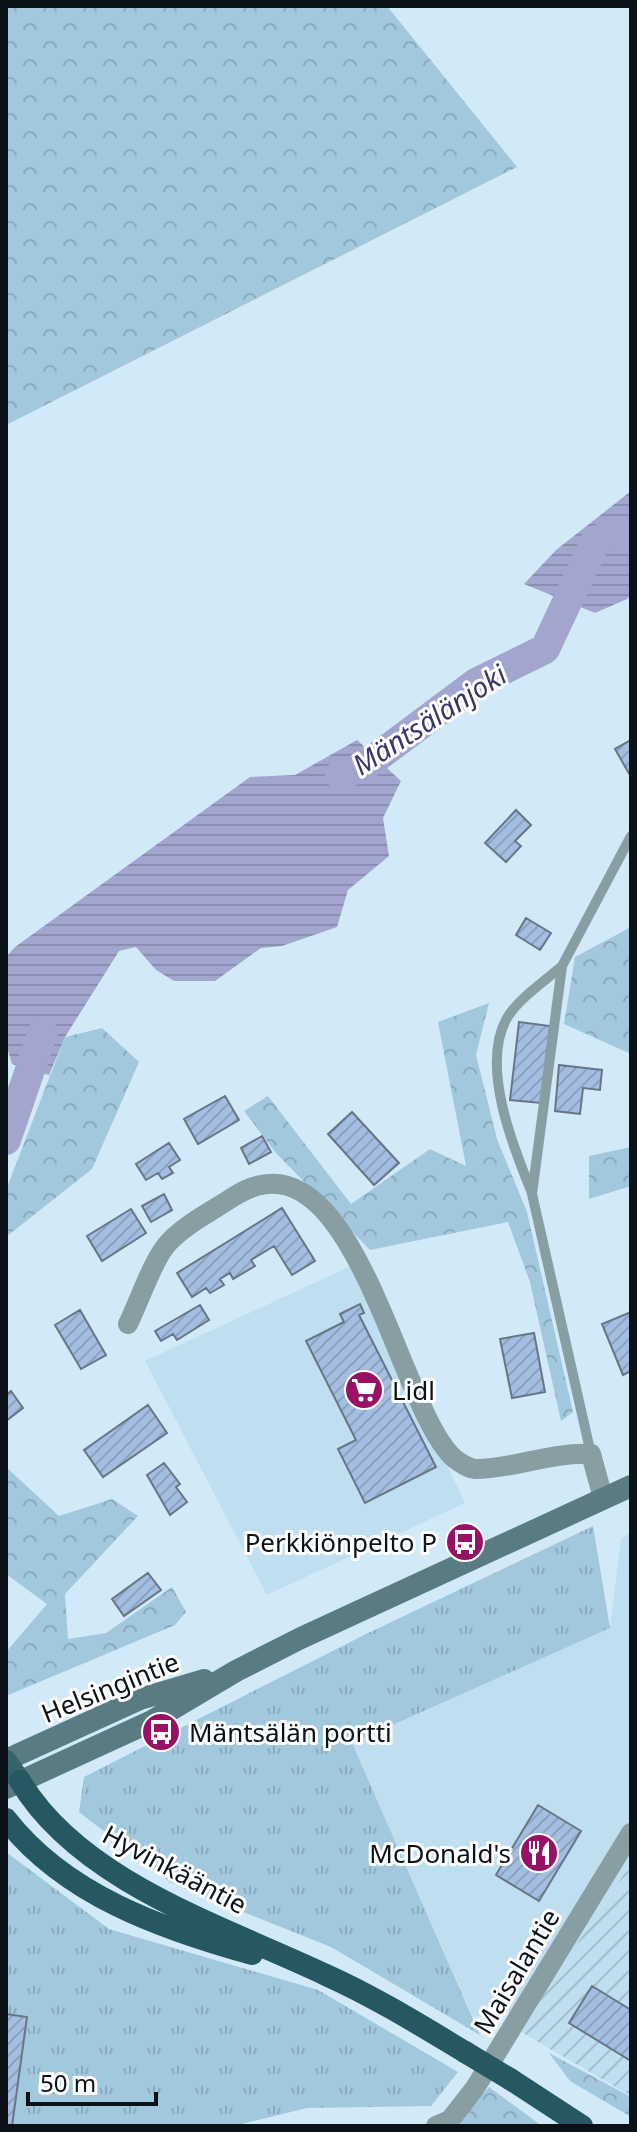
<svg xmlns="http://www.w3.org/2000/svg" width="637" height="2132" viewBox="0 0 637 2132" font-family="'Noto Sans',sans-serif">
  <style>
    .built { fill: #bfdef0 }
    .industrial { fill: url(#industrial-furrows) }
    .grass { fill: url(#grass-tufts) }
    .forest { fill: url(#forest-crowns) }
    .water { fill: url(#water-rules) }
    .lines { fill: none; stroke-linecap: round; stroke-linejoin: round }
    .river { stroke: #a2a6cf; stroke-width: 30 }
    .building { fill: url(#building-hatch); stroke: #687586; stroke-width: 2 }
    .service { stroke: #889ea3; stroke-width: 10 }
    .minor { stroke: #889ea3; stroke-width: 20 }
    .secondary { stroke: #597c82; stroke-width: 22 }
    .primary { stroke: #37636b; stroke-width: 22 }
    .trunk { stroke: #265861; stroke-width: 22 }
    .trunk-bridge { stroke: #265861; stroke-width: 22 }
    .labels { text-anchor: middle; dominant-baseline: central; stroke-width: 6; stroke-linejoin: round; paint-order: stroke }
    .poi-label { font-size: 26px; fill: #0a1217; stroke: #fff; text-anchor: start }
    .street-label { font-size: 26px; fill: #0a1217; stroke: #fff }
    .water-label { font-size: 28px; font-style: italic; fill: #36376c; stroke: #fff }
  </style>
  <defs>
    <pattern id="industrial-furrows" width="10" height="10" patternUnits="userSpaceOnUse" patternTransform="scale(2)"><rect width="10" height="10" fill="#bfdef0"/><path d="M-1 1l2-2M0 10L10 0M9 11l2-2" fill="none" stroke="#a3bdcd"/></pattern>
    <pattern id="grass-tufts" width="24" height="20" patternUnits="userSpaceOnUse" patternTransform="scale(2)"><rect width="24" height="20" fill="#a2c8de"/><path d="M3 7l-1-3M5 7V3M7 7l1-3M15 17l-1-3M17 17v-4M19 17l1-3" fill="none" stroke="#8aabbe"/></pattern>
    <pattern id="forest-crowns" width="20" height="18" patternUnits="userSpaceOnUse" patternTransform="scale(2)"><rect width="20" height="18" fill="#a2c8de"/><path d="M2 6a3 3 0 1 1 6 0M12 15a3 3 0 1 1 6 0" fill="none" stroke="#8aabbe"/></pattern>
    <pattern id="water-rules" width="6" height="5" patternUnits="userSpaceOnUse" patternTransform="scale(2)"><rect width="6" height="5" fill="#a2a6cf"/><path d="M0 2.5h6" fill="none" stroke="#8a8eb1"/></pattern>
    <pattern id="building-hatch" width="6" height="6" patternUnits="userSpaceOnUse" patternTransform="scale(2)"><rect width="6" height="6" fill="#a4bee2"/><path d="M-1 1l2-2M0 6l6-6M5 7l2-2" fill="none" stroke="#8ca2c1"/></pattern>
  </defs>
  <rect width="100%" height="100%" fill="#d2eaf8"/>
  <path class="built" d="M351,1266L465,1503L267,1595L145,1361Z
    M631,1533V1864L532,2010L473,2017L351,1742L610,1628L621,1538Z"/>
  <path class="industrial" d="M631,1864V2096L521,2032L532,2010Z"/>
  <path class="grass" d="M593,1526L610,1628L352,1743L480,2035L331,1947L171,1883L79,1812L84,1777L364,1635Z
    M6,1852L109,1929L318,1990L458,2072L431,2106L307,2108L234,2126H6Z"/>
  <path class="forest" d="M6,6H387L517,167L6,425Z
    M631,927V1054L564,1024L575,957Z
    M489,1003L476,1055L497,1139L527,1212L573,1412L561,1421L530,1282L508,1222L370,1250L276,1153L244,1111L268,1096L351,1204L430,1149L466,1166L438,1022Z
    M102,1028L139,1062L92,1169L6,1237V1190L65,1037Z
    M631,1147V1186L589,1199V1156Z
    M6,1467L59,1516L112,1499L138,1516L65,1594L68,1639L106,1633L172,1587L186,1612L175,1625L6,1696V1652L47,1604L6,1574Z
    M549,2053L631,2097V2117L570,2081Z
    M489,2087L542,2126H457Z"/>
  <path class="water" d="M631,491V595L627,599L595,613L524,584L556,550Z
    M357,740L401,781L383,818L389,856L348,890L337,927L282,946L261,948L215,981H174L156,970L136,947L119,951L65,1037L49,1075L12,1064L6,1044V957L15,947L250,777L295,775Z"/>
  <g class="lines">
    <path class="river" d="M340,775L365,766L476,683L545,649L596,540L631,532
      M6,1140L43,1032"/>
  </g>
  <path class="building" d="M631,740V777L615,749Z
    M516,810L531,825L515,841L521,846L506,862L485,843Z
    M526,918L551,933L540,950L516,935Z
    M519,1022L550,1026L541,1103L510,1100Z
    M559,1065L602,1070L600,1090L583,1088L580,1114L555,1111Z
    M225,1096L239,1120L198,1144L184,1119Z
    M352,1112L399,1163L374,1185L328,1134Z
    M262,1136L271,1152L249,1164L241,1148Z
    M169,1143L180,1160L169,1167L173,1173L162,1179L158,1173L146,1180L136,1164Z
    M164,1194L172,1210L151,1222L142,1206Z
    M282,1208L315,1261L292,1275L274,1246L251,1260L255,1266L233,1279L230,1273L220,1279L224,1285L210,1293L206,1288L192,1297L177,1273Z
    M131,1209L146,1233L102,1261L87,1236Z
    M360,1304L364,1313L359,1315L436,1467L365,1503L338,1449L356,1440L306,1341L344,1322L340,1314Z
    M200,1305L209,1320L177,1340L173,1334L161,1341L155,1331Z
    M80,1310L106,1355L81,1369L55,1325Z
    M631,1312V1371L623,1375L602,1324Z
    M534,1333L545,1392L512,1398L500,1339Z
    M11,1391L23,1408L6,1421V1395Z
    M148,1405L167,1433L103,1477L84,1450Z
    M164,1463L180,1484L176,1487L187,1502L170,1515L147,1475Z
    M148,1573L161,1590L124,1616L112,1599Z
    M538,1805L581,1831L539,1901L496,1875Z
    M592,1986L631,2010V2061L569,2023Z
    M6,2014L27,2017L12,2126H6Z"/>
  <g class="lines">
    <path class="service" d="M532,1193C513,1147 480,1065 507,1018C518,999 545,981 562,966
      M591,1454L532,1194L562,966L631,836"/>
    <path class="minor" d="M128,1324C139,1302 153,1259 169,1242C186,1224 212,1211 233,1197C354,1119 397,1410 455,1459C460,1463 470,1469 476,1469C514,1469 549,1452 591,1454L603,1498
      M436,2126L450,2120L475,2088L631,1833"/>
    <path class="secondary" d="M6,1760L140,1699L204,1680
      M6,1788L152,1721L236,1671L301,1638L631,1486"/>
    <path class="primary" d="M6,1761L20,1781"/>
    <path class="trunk" d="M20,1781C80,1882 225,1927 326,1975C375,1997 420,2025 465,2052
      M6,1819C65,1895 162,1929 252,1954
      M510,2079L582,2126"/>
    <path class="trunk-bridge" d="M465,2052L510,2079"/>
  </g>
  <defs>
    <g id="supermarket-disc" transform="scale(2)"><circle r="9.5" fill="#991164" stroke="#fff"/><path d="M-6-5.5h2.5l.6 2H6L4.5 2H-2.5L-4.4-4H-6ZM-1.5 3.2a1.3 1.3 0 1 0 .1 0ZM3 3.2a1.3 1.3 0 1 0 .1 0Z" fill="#fff"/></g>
    <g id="bus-disc" transform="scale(2)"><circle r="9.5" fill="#991164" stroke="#fff"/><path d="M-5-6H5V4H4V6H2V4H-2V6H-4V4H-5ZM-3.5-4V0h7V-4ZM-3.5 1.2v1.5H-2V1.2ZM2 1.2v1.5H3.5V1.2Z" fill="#fff"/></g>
    <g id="restaurant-disc" transform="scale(2)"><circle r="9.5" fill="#991164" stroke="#fff"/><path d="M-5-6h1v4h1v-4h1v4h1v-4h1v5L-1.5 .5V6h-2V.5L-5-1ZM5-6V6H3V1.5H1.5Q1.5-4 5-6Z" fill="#fff"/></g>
  </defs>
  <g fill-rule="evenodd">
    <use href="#supermarket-disc" x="364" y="1390"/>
    <use href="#bus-disc" x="465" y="1542"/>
    <use href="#bus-disc" x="161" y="1732"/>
    <use href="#restaurant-disc" x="539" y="1853"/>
  </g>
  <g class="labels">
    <g class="poi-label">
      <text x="392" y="1390">Lidl</text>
      <text x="437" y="1542" text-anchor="end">Perkkiönpelto P</text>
      <text x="189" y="1732">Mäntsälän portti</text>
      <text x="511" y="1853" text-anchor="end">McDonald's</text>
    </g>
    <g class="street-label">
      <text transform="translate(110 1687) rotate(-22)">Helsingintie</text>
      <text transform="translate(175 1869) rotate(28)">Hyvinkääntie</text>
      <text transform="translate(516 1971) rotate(-59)">Maisalantie</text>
    </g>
    <g class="water-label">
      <text transform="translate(429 719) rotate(-33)">Mäntsälänjoki</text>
    </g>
  </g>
  <rect width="637" height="2132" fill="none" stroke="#0a1217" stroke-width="16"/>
  <path d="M28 2092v12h128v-12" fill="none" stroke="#0a1217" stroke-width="4"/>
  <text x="40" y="2092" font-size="24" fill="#0a1217" stroke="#ffffff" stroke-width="6" paint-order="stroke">50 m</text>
</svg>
